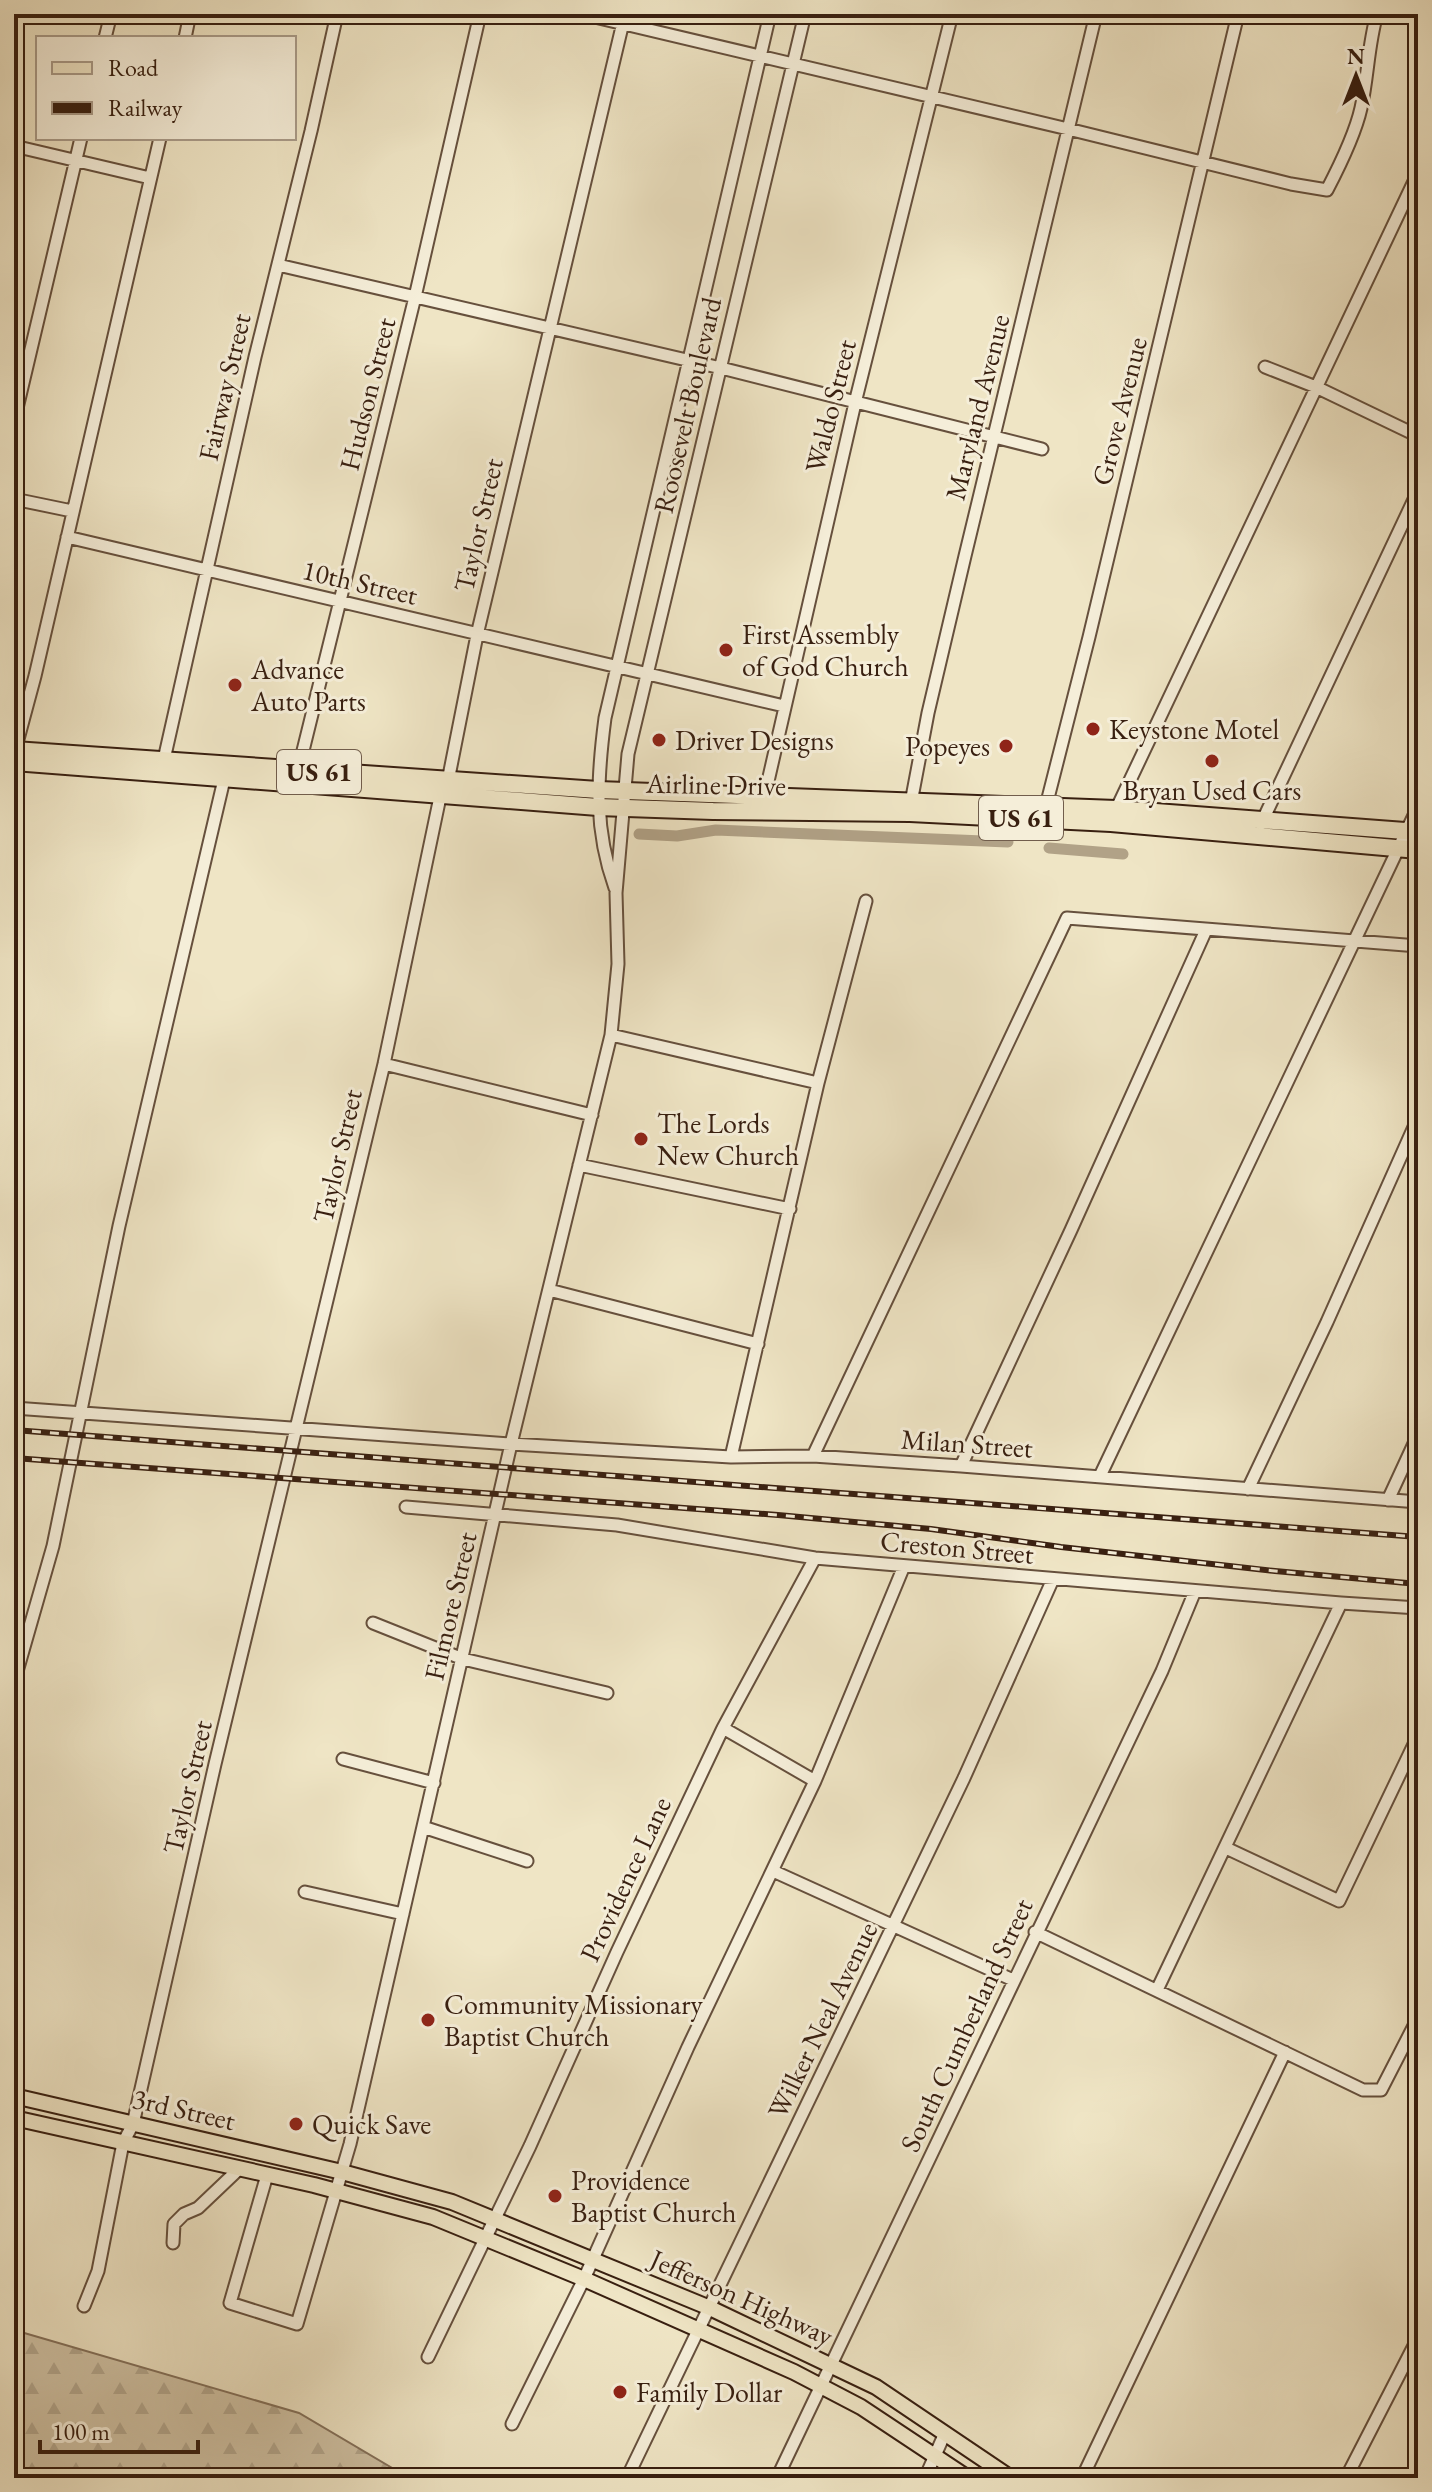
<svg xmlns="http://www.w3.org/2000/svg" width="1432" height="2492" viewBox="0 0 1432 2492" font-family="'EB Garamond',serif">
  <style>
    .forest { fill: url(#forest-firs); stroke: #84715b; stroke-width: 2 }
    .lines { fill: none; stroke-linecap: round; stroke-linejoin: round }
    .canal { stroke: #b1a287; stroke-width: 11 }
    .minor-casing { stroke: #66503d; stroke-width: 15 }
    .major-casing { stroke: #381f10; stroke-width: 18 }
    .highway-casing { stroke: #381f10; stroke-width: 20 }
    .minor { stroke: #f5eed9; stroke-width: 11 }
    .major { stroke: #efe5c5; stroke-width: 14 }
    .highway { stroke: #efe5c5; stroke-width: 16 }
    .rail-casing { stroke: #381f10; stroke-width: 6 }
    .rail { stroke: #f5eed9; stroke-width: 3; stroke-dasharray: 9; stroke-linecap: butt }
    .poi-dot { fill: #8f2418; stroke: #f5eed9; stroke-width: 3 }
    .labels { text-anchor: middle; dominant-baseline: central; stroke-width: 6; stroke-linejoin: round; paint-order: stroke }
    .shield { fill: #f5eed9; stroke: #715d4c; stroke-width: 2 }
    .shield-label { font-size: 26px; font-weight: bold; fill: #381f10 }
    .street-label { font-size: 28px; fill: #381f10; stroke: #f5eed9 }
    .poi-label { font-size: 28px; fill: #381f10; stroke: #f5eed9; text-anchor: start }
  </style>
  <defs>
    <pattern id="forest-firs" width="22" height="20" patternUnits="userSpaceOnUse" patternTransform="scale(2)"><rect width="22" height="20" fill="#d0c3a6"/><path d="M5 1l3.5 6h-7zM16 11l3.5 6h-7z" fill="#b3a78e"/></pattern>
  </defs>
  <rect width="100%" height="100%" fill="#efe5c5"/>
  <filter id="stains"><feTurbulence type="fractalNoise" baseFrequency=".0025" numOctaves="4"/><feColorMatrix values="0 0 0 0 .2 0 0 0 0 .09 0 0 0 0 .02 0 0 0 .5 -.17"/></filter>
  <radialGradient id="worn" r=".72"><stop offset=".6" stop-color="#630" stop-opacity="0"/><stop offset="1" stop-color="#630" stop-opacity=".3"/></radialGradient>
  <path class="forest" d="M14,2330L299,2413L409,2478H26L14,2474Z"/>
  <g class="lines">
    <path class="canal" d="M639,834L677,836L716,830L1008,842
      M1049,848L1123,854"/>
    <g class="minor-casing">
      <path id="minor" d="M582,14L1068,129L1291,184L1327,190C1340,165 1355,135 1361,108C1368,77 1368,45 1377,14
        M105,38L111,14
        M185,38L190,14
        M14,146L150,178
        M278,265L721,368L1042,449
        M1265,367L1316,387L1418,436
        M14,421L81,138
        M14,499L72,511
        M67,537L784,706
        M14,754L35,676L160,138
        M163,764L255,357L311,131L337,14
        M297,775L415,297L480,14
        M763,803L855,403L952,14
        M910,808L928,713L965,556L1096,14
        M1045,810L1089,637L1238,14
        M1115,812L1418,173
        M1261,824L1418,491
        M615,888C594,829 597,779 605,718L770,14
        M611,1035L818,1083
        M384,1064L592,1115
        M579,1165L790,1209
        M549,1290L758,1344
        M14,1408L511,1444L731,1457L813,1456L961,1466L1418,1502
        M813,1456L1067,918L1418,946
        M731,1457L818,1083L866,901
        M961,1466L1071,1230L1206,930
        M1100,1476L1418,807
        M1248,1489L1327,1322L1418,1118
        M1388,1500L1418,1435
        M406,1507L617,1525L815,1558L1341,1603L1418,1608
        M373,1623L463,1659L607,1693
        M14,1682L53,1546L119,1226L226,771
        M723,1728L815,1781
        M343,1759L434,1783
        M423,1827L527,1861
        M1226,1848L1339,1901L1418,1736
        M773,1871L1013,1980
        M305,1892L403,1914
        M1035,1932L1363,2090H1381L1418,2018
        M1157,1990L1341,1603
        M267,2175L230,2303L297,2324L350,2144L511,1444L611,1035L618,964L616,893L628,754L805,14
        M173,2243L174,2224L184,2214L198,2208L239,2169
        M84,2306L98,2271L123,2143L133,2124L215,1764L384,1064L440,797L448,781L477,635L625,14
        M428,2357L530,2146L617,1952L723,1728L815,1558
        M512,2424L584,2279L688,2047L815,1781L904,1566
        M627,2478L964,1778L1053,1579
        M777,2478L1162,1671L1195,1591
        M925,2478L945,2433
        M1082,2478L1285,2052
        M1346,2478L1418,2338"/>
    </g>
    <g class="major-casing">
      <path id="major" d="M14,2096L342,2172L452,2202L710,2308L876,2387L1011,2478
        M14,2118L314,2185L433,2217L584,2279L794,2372L861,2407L968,2478"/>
    </g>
    <g class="highway-casing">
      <path id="highway" d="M14,750L598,790L1116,809L1418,832
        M14,762L598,807L713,811L910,813L1111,823L1418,850"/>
    </g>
    <use href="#minor" class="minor"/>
    <use href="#major" class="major"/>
    <use href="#highway" class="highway"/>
    <g class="rail-casing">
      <path id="rail" d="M14,1430L1418,1537
        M14,1458L778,1515L931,1529L1061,1547L1275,1571L1418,1584"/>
    </g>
    <use href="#rail" class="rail"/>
  </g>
  <g class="poi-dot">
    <circle cx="726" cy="650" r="8"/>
    <circle cx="235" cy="685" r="8"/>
    <circle cx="1093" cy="729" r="8"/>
    <circle cx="659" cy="740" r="8"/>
    <circle cx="1006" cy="746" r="8"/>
    <circle cx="1212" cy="761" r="8"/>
    <circle cx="641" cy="1139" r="8"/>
    <circle cx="428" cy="2020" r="8"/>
    <circle cx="296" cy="2124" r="8"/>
    <circle cx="555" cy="2196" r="8"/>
    <circle cx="620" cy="2392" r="8"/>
  </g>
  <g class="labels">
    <g class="shield">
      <rect x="277" y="750" width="84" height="44" rx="6"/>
      <rect x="979" y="796" width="84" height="44" rx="6"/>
    </g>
    <g class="shield-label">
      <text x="319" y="772">US 61</text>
      <text x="1021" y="818">US 61</text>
    </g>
    <g class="street-label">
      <text transform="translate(224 387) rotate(-77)">Fairway Street</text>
      <text transform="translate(367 394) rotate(-76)">Hudson Street</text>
      <text transform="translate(687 405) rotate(-77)">Roosevelt Boulevard</text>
      <text transform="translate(830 406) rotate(-76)">Waldo Street</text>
      <text transform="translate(977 407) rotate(-76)">Maryland Avenue</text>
      <text transform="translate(1119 411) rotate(-76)">Grove Avenue</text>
      <text transform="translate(478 525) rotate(-77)">Taylor Street</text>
      <text transform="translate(360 582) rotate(13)">10th Street</text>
      <text transform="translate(716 784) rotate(1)">Airline Drive</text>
      <text transform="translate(337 1156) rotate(-77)">Taylor Street</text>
      <text transform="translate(967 1443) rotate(4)">Milan Street</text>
      <text transform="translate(957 1547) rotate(5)">Creston Street</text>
      <text transform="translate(450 1606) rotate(-77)">Filmore Street</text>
      <text transform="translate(187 1787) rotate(-77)">Taylor Street</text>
      <text transform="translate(625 1879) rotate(-65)">Providence Lane</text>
      <text transform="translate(822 2020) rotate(-64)">Wilker Neal Avenue</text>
      <text transform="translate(966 2025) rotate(-65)">South Cumberland Street</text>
      <text transform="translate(184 2109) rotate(13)">3rd Street</text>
      <text transform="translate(742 2297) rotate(24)">Jefferson Highway</text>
    </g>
    <g class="poi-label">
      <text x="742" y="634">First Assembly<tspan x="742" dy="32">of God Church</tspan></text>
      <text x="251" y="669">Advance<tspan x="251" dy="32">Auto Parts</tspan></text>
      <text x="1109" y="729">Keystone Motel</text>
      <text x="675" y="740">Driver Designs</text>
      <text x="990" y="746" text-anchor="end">Popeyes</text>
      <text x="1212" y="790" text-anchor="middle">Bryan Used Cars</text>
      <text x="657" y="1123">The Lords<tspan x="657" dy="32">New Church</tspan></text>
      <text x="444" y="2004">Community Missionary<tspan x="444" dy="32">Baptist Church</tspan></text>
      <text x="312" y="2124">Quick Save</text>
      <text x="571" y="2180">Providence<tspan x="571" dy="32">Baptist Church</tspan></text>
      <text x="636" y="2392">Family Dollar</text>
    </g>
  </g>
  <rect width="1432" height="2492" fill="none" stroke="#efe5c5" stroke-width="48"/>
  <rect x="16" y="16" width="1400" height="2460" fill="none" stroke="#381f10" stroke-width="4"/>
  <rect x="24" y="24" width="1384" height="2444" fill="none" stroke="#381f10" stroke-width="2"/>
  <rect x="36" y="36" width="260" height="104" fill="#f5eed9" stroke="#a99b89" stroke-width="2"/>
  <rect x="52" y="62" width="40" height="12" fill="#efe5c5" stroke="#a99b89" stroke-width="2"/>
  <text x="108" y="76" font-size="24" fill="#381f10">Road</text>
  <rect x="52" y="102" width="40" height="12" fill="#381f10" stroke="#a99b89" stroke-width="2"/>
  <text x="108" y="116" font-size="24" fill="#381f10">Railway</text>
  <g transform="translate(1356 76)" stroke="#f5eed9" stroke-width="6" paint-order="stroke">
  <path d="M0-6L14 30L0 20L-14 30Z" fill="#381f10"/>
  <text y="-12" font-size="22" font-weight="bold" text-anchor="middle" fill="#381f10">N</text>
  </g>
  <path d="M40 2440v12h158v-12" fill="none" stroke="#381f10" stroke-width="4"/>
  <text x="52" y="2440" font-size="24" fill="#381f10" stroke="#f5eed9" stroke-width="6" paint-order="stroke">100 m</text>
  <rect width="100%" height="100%" filter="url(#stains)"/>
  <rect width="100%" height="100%" fill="url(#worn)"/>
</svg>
